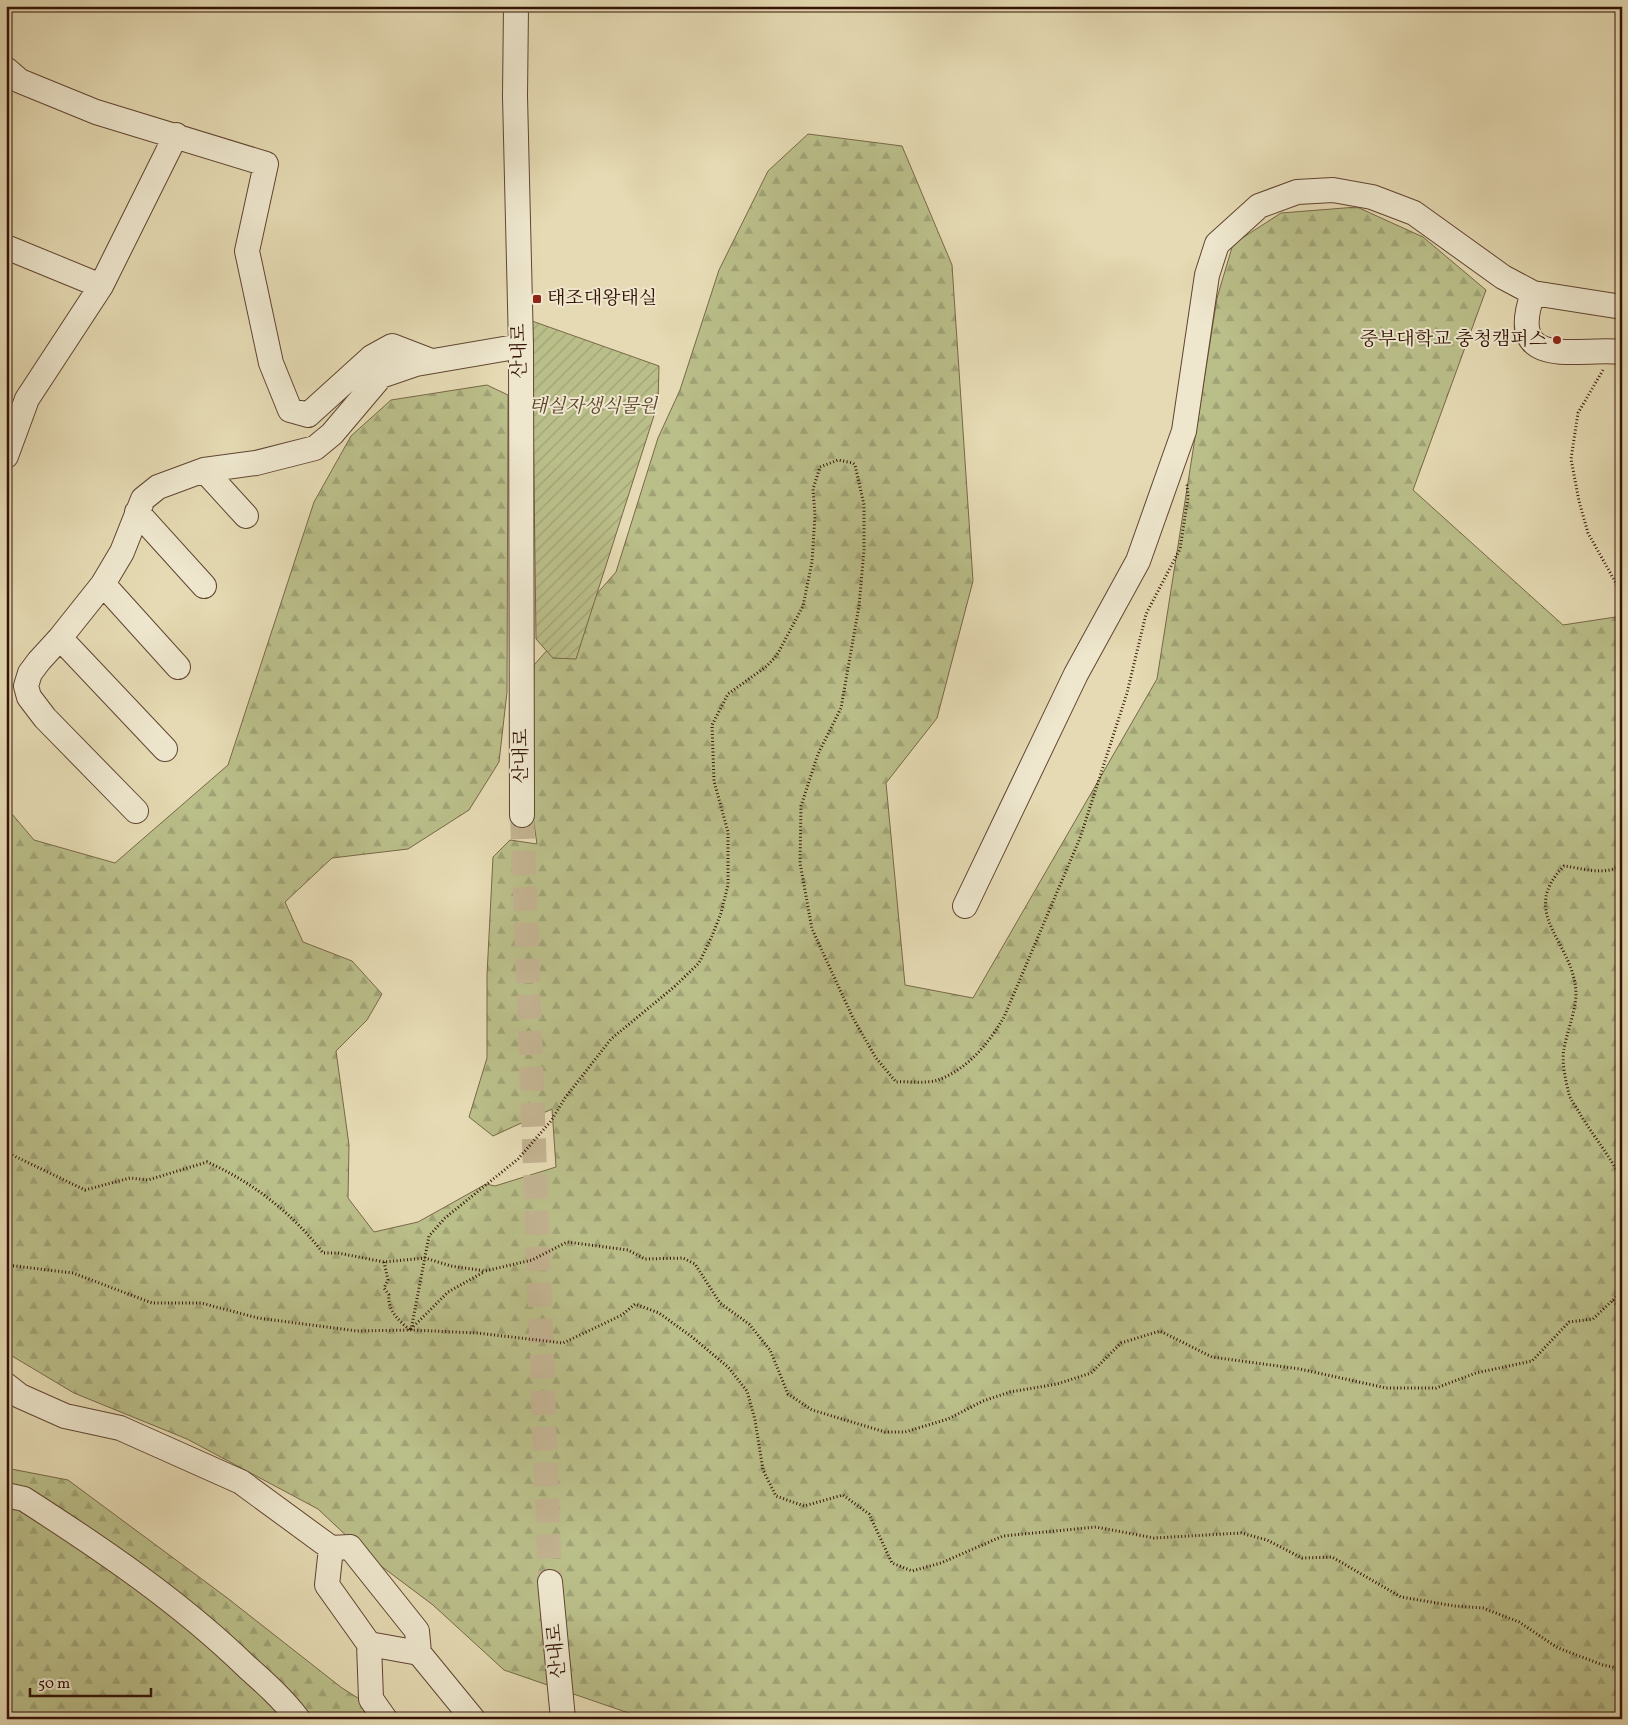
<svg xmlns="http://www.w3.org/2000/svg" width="1628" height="1725" viewBox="0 0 1628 1725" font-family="Vollkorn,'Noto Serif KR',serif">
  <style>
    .forest { fill: url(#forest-firs); stroke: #786848 }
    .garden { fill: url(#garden-furrows); stroke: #786848 }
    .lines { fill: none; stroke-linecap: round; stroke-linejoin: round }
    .minor-tunnel { stroke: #c2b290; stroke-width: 24; stroke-dasharray: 24 12; stroke-linecap: butt }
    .minor-casing { stroke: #614531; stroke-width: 26 }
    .path { stroke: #351306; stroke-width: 3; stroke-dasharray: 1 2.5; stroke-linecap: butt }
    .minor { stroke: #eee7ce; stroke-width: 24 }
    .poi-dot { fill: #8f2418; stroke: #eee7ce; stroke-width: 2 }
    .labels { text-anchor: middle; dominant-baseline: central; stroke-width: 4; stroke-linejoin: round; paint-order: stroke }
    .poi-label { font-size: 19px; fill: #351306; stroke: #eee7ce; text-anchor: start }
    .street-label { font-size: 19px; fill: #351306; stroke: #eee7ce }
    .park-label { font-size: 19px; font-style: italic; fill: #5d462d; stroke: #eee7ce }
  </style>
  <defs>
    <pattern id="forest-firs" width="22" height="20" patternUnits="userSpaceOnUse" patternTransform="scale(1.25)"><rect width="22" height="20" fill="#babe89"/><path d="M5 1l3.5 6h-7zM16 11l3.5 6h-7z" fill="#a0a275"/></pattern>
    <pattern id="garden-furrows" width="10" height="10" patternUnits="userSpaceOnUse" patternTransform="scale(1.25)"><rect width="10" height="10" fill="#babe89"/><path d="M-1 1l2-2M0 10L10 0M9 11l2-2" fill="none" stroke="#a0a275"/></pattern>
  </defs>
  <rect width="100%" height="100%" fill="#e5dab3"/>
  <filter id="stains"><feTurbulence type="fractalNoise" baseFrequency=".004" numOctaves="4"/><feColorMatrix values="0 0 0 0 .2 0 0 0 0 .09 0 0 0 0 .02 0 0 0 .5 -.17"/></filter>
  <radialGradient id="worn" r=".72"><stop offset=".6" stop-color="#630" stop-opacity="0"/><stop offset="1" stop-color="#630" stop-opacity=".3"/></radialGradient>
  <path class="forest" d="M808,134L902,146L952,265L973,581L937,718L886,783L905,985L973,998L1157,679L1217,298L1233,244L1281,213L1357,207L1423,237L1486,290L1413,490L1563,625L1622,616V1719H646L504,1670L433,1605L369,1557L318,1509L187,1439L74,1393L12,1356L6,1355V807L34,840L115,863L228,765L314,502L351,436L391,400L487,385L508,395L507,692L499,762L469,810L408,849L332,858L285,902L303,942L352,961L382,994L367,1020L336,1051L349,1145L348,1198L374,1232L418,1222L486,1184L495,1186L556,1167L552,1109L493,1136L469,1117L487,1058V975L493,857L510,840L537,844L531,803L534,665L616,572L658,438L680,390L719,270L768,171Z
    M6,1468L68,1480L226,1597L342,1688L391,1719H6Z"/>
  <path class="garden" d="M532,321L659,366L658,403L576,659L553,658L536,639Z"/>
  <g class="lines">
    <path class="minor-tunnel" d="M522,815L550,1582"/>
    <g class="minor-casing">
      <path id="minor" d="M516,6L515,96L521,346L522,815
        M6,69L20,81L96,112L266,164L247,251L271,363L290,410L308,415L372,357L392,346L431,361
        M6,247L101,286
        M1533,293C1505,372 1576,347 1622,352
        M6,456L27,399L101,286L176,135
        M204,470L246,516
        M137,512L204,586
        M103,584L178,667
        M60,638L165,749
        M136,811L45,718L29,697L26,686L30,673L39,661L60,638L103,584L122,552L143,499L158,487L204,470L256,463L315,448L332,434L381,376L416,364L521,346
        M965,906L1076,674L1138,561L1184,431L1207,275L1217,244L1259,206L1297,192L1333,190L1372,197L1414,213L1503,277L1533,293L1622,307
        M6,1385L20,1396L65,1416L120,1428L241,1482L331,1548L350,1547L417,1631L419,1653L473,1719
        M6,1495L24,1499C102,1549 180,1602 247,1667C265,1683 283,1699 298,1719
        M331,1548L327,1585L369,1644L419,1653
        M550,1582L563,1719
        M369,1644L371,1699L385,1719"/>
    </g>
    <path class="path" d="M1603,370L1578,413L1571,459L1579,501L1588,533L1622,594
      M1622,864C1607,877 1582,868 1564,866C1517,914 1574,941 1576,993C1576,1011 1567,1031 1564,1049C1561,1061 1566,1082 1569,1094C1571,1101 1577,1108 1580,1114C1594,1137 1611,1157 1622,1181
      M6,1152L85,1190L130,1178L148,1180L207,1162C253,1182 293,1214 323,1253H338L384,1262L425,1258L451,1266L485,1271L532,1260L567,1242L628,1250L645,1259L683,1258L695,1264L720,1303L749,1324L770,1350L788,1394L812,1410L885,1432H905L948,1419L983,1401L1010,1392L1057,1384L1091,1373L1121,1343L1160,1331L1212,1357L1300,1369L1386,1388H1436L1476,1373L1532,1361L1569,1322L1593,1319L1613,1300L1622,1312
      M384,1262L388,1280L384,1288L389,1295C387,1310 399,1321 410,1330
      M6,1265L73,1273L152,1303H201L258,1318L357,1331L411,1330L477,1333L563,1343L622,1315L635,1304L659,1313L692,1337L728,1367L747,1391L755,1420L763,1470L776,1496L804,1506L843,1495L869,1514L892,1563L912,1571L941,1563L1003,1536L1096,1527L1154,1538L1241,1533L1267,1540L1302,1558L1332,1557L1401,1597L1455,1606L1483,1608L1519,1622L1558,1648L1603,1665L1622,1669
      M1613,1300L1622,1290
      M411,1329L448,1292L484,1272
      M411,1330L429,1236L445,1218L518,1159L551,1121L565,1098L611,1039L674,987L699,963L712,936L721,913L728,885V832L714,781L712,725L728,694L767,666L777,655L803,606L812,562L815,515L813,489L820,467L838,460L853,463L855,465L864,505V550L859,606L841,708L818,754L801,806L800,863L812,929L853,1018L876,1058L896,1082C908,1081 927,1084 938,1080C968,1069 989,1043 1004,1017L1080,838L1127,693L1146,614L1180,549L1188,497L1187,484"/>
    <use href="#minor" class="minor"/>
  </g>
  <g class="poi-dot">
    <rect x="532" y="294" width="10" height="10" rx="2.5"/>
    <circle cx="1557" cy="340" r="5"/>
  </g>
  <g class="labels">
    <g class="poi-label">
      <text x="547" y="299">태조대왕태실</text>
      <text x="1547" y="340" text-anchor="end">중부대학교 충청캠퍼스</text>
    </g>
    <g class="street-label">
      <text transform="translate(520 351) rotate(-91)">산내로</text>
      <text transform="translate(522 756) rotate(-90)">산내로</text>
      <text transform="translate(557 1651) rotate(-95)">산내로</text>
    </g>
    <g class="park-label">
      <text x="593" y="407">태실자생식물원</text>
    </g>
  </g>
  <rect width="1628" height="1725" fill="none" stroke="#e5dab3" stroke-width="25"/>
  <rect x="8" y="8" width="1613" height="1710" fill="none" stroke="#351306" stroke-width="2.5"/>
  <rect x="12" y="12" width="1603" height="1700" fill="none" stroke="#351306"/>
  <path d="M30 1688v8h121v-8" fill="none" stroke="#351306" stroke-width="2.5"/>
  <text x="38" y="1688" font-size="15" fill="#351306" stroke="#eee7ce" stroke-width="4" paint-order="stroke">50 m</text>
  <rect width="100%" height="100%" filter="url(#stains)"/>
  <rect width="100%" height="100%" fill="url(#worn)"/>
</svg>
